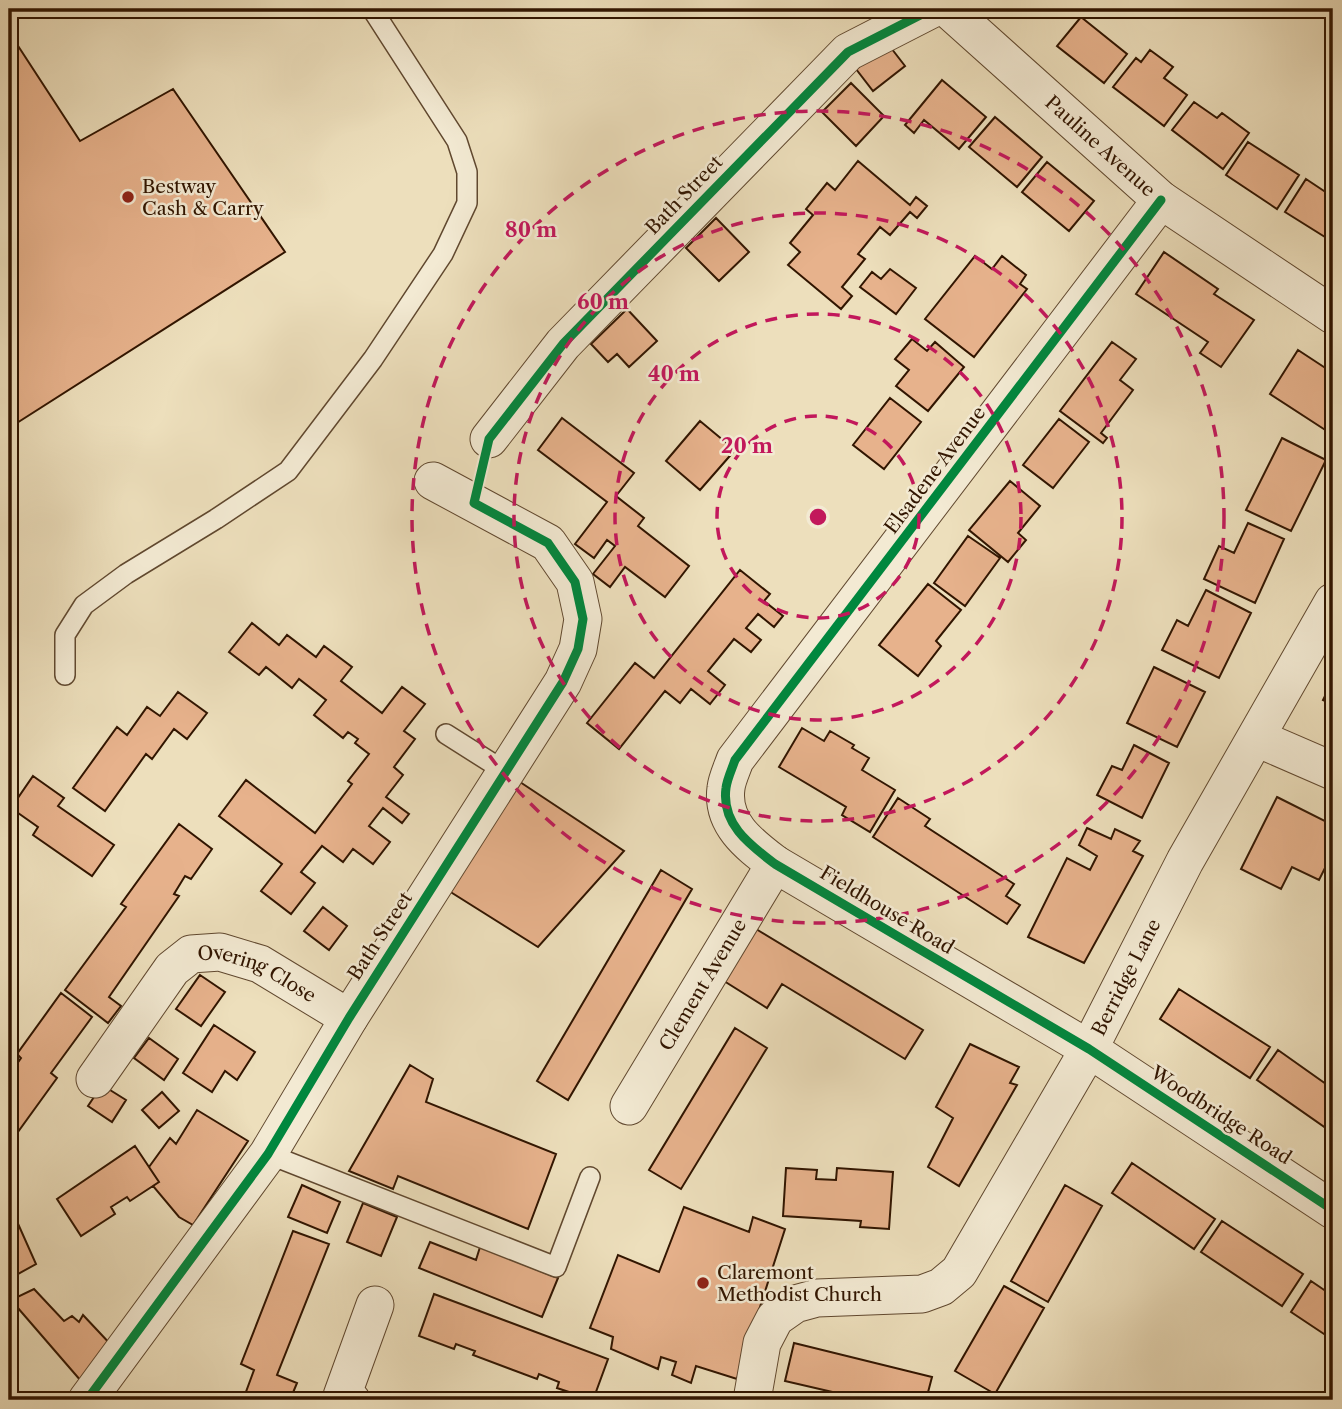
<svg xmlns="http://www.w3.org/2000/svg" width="1342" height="1409" viewBox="0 0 1342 1409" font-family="'Libre Caslon Text',serif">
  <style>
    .building { fill: #e7b28c; stroke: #311500; stroke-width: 2 }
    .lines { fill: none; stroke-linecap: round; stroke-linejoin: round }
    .service-casing { stroke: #60482f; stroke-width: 22 }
    .minor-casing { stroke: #60482f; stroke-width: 39 }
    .service { stroke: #f3ead3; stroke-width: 19 }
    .minor { stroke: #f3ead3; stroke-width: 37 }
    .cycleway-casing { stroke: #f3ead3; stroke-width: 13 }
    .cycleway { stroke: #00873e; stroke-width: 9 }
    .ring { fill: none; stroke: #c2185b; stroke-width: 3.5; stroke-dasharray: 12 9 }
    .poi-dot { fill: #8f2418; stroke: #f3ead3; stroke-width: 2.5 }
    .labels { text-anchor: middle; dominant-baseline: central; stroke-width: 5; stroke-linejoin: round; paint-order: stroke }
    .street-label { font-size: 19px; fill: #311500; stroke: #f3ead3 }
    .poi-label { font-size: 19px; fill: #311500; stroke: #f3ead3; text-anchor: start }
    .centre { fill: #c2185b; stroke: #f3ead3; stroke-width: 3.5 }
    .ring-label { font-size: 21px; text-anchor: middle; font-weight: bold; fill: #c2185b; stroke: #f3ead3; stroke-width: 5; stroke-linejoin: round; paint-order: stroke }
  </style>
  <rect width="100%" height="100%" fill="#eddfbc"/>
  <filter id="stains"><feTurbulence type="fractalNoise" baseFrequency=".00286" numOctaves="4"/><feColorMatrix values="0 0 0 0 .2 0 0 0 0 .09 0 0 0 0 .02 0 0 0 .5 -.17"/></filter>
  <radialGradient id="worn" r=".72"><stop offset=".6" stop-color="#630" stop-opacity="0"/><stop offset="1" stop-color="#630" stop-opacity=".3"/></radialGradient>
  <path class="building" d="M1081,17L1127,54L1104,83L1057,46Z
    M9,32L80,141L173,89L285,252L9,428Z
    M888,44L905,66L873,91L856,69Z
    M1150,50L1173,67L1164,78L1187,95L1164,126L1113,87L1136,58L1141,62Z
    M942,80L986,117L959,149L924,120L914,133L905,125Z
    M851,83L884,116L856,146L822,112Z
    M1194,102L1217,118L1222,113L1249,133L1223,169L1172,130Z
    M995,117L1042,157L1017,187L969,147Z
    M1248,142L1299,175L1277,209L1226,175Z
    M858,161L910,205L916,197L927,206L917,218L910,212L890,235L880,227L858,254L865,259L842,287L852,296L841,309L788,265L800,252L790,243L813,215L806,209L827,183L835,190Z
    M1047,162L1094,201L1069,231L1022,192Z
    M1306,179L1333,197V242L1285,212Z
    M716,218L749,252L719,281L686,248Z
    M1164,252L1218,289L1214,294L1254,320L1221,367L1200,353L1208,342L1136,294Z
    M975,256L992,269L1002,256L1026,275L1020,284L1027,289L974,357L925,319Z
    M890,269L916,288L896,314L860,287L872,272L881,279Z
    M627,309L657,341L629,367L617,354L608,362L591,344Z
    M912,339L927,351L935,342L964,367L928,411L896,386L909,370L895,359Z
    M1112,342L1136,359L1120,380L1133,390L1101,433L1107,438L1103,443L1060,411Z
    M1298,350L1333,373V435L1270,394Z
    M890,398L921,422L884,469L853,445Z
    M562,418L634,473L616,496L644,518L638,526L689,566L665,597L625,567L610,587L593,574L615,546L607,540L594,558L575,544L607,502L538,450Z
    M1059,419L1089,442L1053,488L1023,465Z
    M700,421L735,450L700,490L666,461Z
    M1282,438L1326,460L1291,531L1246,510Z
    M1010,481L1040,506L1018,533L1026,540L1008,562L969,530Z
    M1248,523L1284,539L1255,603L1204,579L1219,546L1234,553Z
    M968,536L1000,558L965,606L934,583Z
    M740,570L770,594L764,601L783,616L774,627L758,614L746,628L761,640L751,652L734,639L708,671L725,685L710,704L691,689L680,703L665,691L619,749L587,723L635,663L654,678Z
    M928,584L961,610L936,641L941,646L918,676L879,645Z
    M1206,590L1251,613L1219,678L1162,650L1177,620L1188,626Z
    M252,623L279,645L287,635L316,657L324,646L352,667L341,681L382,713L402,687L425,704L404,731L415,739L394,767L403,775L386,797L409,814L402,823L383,808L369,826L390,842L373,864L353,849L343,862L322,846L301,872L315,883L291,914L261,891L282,864L219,816L246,780L315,833L352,784L348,781L369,754L355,743L358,739L348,732L343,738L314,715L326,700L299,679L292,688L266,667L259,675L229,652Z
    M1154,667L1205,692L1177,747L1127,723Z
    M1333,680V705L1323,700Z
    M178,692L207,713L187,739L174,729L152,759L146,754L105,811L73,788L117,727L127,735L147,707L160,716Z
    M802,728L824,741L830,731L854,745L852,748L869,758L862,770L895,790L870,832L842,815L846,807L779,767Z
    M1134,745L1169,763L1142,818L1097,795L1112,766L1122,770Z
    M33,776L64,798L58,806L114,845L92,876L33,835L38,827L11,808Z
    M520,782L624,851L538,947L449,891Z
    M1277,797L1333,825V852L1319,880L1292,867L1281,889L1241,869Z
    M898,798L930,819L925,826L1014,884L1006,896L1020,905L1007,924L873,837Z
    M179,824L212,849L191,879L185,876L174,894L179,896L109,997L121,1006L108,1023L65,990L126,907L121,904Z
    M1087,828L1111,839L1115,829L1140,841L1133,851L1143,856L1084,963L1028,937L1067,858L1090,870L1097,856L1079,845Z
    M661,870L692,889L568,1100L537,1081Z
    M323,907L347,926L329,950L304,931Z
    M756,929L923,1030L905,1059L782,984L767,1008L724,981Z
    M200,975L225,992L201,1026L176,1009Z
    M1179,989L1270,1047L1250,1078L1160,1019Z
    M61,993L92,1017L51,1073L57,1078L15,1136L9,1131V1075L21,1058L17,1054Z
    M214,1025L255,1052L237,1080L225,1071L212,1092L183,1073Z
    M735,1028L767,1048L681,1189L649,1170Z
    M149,1038L178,1059L164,1080L134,1058Z
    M970,1044L1019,1067L1010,1083L1017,1085L959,1186L928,1167L953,1118L936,1107Z
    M1278,1050L1333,1089V1133L1257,1080Z
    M410,1065L433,1079L426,1102L556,1154L528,1229L398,1176L393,1189L349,1171Z
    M102,1085L126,1100L112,1122L88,1106Z
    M162,1092L179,1111L159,1128L142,1110Z
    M197,1110L248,1141L193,1225L179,1217L153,1186L159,1182L149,1167L170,1138L176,1144Z
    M135,1146L159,1182L130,1201L127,1197L111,1207L115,1214L81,1236L57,1199Z
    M1132,1163L1215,1219L1194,1249L1112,1193Z
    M786,1168L817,1170L816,1179L836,1180L837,1168L893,1172L889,1229L860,1227L861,1221L783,1216Z
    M302,1185L340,1202L327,1233L288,1217Z
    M1065,1185L1102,1206L1048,1302L1011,1281Z
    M363,1203L397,1217L381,1256L347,1242Z
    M684,1207L749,1232L753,1217L785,1229L737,1379L696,1366L691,1383L672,1375L676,1362L661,1357L658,1369L611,1349L613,1337L590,1328L618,1255L659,1272Z
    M15,1217L36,1264L9,1279V1220Z
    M1222,1221L1303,1274L1282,1306L1201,1252Z
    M293,1231L329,1244L277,1375L297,1383L290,1400H243L254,1370L241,1364Z
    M430,1242L476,1260L480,1247L558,1278L542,1317L419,1268Z
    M1311,1281L1333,1296V1340L1291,1312Z
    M1004,1286L1044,1308L995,1394L955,1371Z
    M34,1289L64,1321L72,1316L79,1322L83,1315L114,1348L81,1381L11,1300Z
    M434,1294L608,1359L593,1400L557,1388L559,1382L539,1374L537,1379L473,1355L475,1351L456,1344L454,1349L419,1336Z
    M794,1343L932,1377L926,1400H867L785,1381Z"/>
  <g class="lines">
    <g class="service-casing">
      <path id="service" d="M65,675V635L84,605L126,574L216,519L288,471L373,359L443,254L467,203V172L457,141L372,9
        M446,734L506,772
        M268,1154L556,1267L590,1177"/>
    </g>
    <g class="minor-casing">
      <g id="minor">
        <path id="s1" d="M948,9L1161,200L1333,315"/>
        <path d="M1161,200L735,760C732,769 727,779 726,788C721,824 750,845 775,864L1089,1049L1333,1210"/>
        <path d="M489,439L563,344L848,52L932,9"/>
        <path d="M1257,738L1333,771"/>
        <path id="s2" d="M95,1079L172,969L191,954L220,952L260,964L349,1018"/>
        <path id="s3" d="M629,1106L775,864"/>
        <path d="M87,1400L268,1154L349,1018L563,682L578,649L583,619L575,582L548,543L433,481"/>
        <path d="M351,1400L342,1396L375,1305"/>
        <path id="s4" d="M752,1400L762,1343L775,1318L795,1304L817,1298L922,1294L941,1287L959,1272L1089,1049L1185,861L1333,602"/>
      </g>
    </g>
    <use href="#service" class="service"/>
    <use href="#minor" class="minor"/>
    <g class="cycleway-casing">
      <path id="cycleway" d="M1161,200L735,760C732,769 727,779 726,788C721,824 750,845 775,864L1089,1049L1333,1210
        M87,1400L268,1154L349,1018L563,682L578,649L583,619L575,582L548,543L474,503L489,439L563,344L848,52L932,9"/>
    </g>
    <use href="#cycleway" class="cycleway"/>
  </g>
  <g class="ring">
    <circle cx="818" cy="517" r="101"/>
    <circle cx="818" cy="517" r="203"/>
    <circle cx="818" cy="517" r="304"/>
    <circle cx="818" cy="517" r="406"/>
  </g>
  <g class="poi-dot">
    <circle cx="128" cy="197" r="7"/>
    <circle cx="703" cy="1283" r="7"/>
  </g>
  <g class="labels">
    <g class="street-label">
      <text stroke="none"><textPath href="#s1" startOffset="205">Pauline Avenue</textPath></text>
      <text transform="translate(684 195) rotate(-46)">Bath Street</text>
      <text transform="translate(935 470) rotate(-53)">Elsadene Avenue</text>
      <text transform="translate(887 910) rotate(31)">Fieldhouse Road</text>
      <text transform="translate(380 936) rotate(-57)">Bath Street</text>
      <text stroke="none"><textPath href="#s4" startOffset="621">Berridge Lane</textPath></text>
      <text stroke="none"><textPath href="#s2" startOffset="229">Overing Close</textPath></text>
      <text stroke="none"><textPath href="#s3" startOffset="142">Clement Avenue</textPath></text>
      <text transform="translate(1221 1115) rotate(33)">Woodbridge Road</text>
    </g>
    <g class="poi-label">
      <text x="142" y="186">Bestway<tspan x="142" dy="22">Cash &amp; Carry</tspan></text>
      <text x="717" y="1272">Claremont<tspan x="717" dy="22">Methodist Church</tspan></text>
    </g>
  </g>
  <circle cx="818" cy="517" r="10" class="centre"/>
  <g class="ring-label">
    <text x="531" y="237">80 m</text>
    <text x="603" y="309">60 m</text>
    <text x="674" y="381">40 m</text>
    <text x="747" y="453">20 m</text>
  </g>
  <rect width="1342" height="1409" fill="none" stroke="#eddfbc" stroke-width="35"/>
  <rect x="10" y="10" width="1321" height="1388" fill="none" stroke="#311500" stroke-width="3.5"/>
  <rect x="18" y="18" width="1307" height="1374" fill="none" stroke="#311500" stroke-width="2"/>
  <rect width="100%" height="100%" filter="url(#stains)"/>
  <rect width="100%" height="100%" fill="url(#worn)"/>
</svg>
